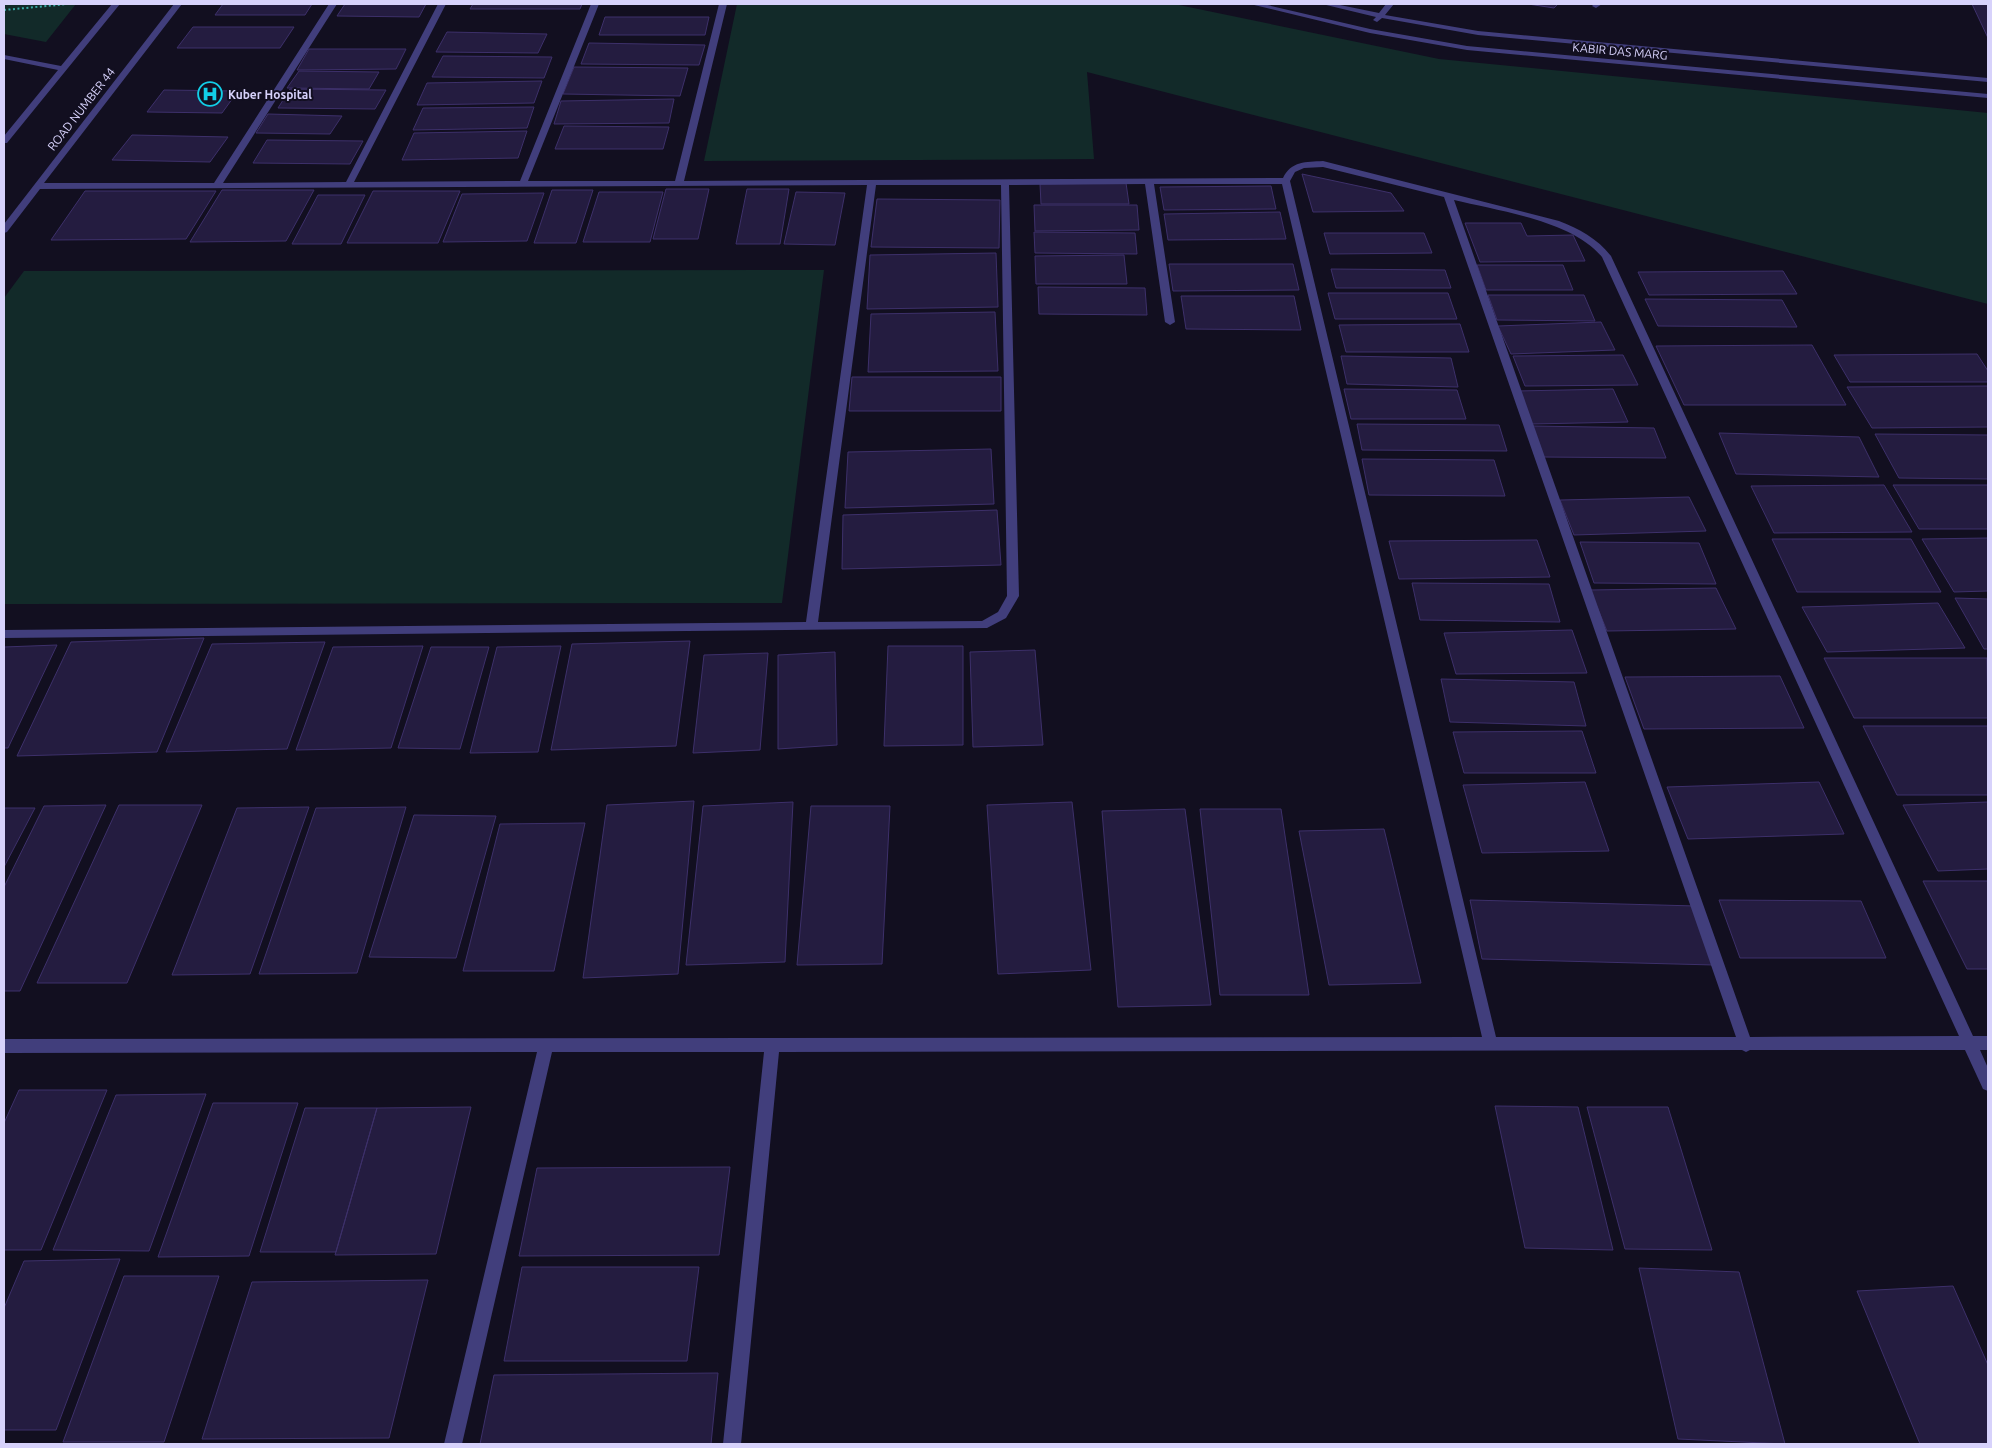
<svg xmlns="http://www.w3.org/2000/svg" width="1992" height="1448" viewBox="0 0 1992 1448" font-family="Ubuntu,sans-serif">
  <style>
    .green { fill: #122a29 }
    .building { fill: #241c40; stroke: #3d306a }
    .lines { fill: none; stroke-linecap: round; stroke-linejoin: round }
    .path { stroke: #38aaa5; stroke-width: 2; stroke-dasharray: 2 2.5; stroke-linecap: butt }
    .minor { fill: #413e7c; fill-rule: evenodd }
    .labels { text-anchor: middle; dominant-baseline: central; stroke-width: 4; stroke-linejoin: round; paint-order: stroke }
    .far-street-label { font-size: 12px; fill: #d7d2fb; stroke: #120f20 }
    .far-poi-label { font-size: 12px; font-weight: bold; fill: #d7d2fb; stroke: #120f20; text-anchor: start }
  </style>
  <rect width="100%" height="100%" fill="#120f20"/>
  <path class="green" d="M4,4H76L46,42L4,34Z
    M737,4H1174L1439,59L1988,113V304L1087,72L1094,159L704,161Z
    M824,270L782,603L4,604V298L24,271Z"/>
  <path class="building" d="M223,4H312L305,15H215Z
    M345,4H426L419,17L337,16Z
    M473,4H582L580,9H470Z
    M1528,4H1558L1554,8Z
    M1972,4H1988V38Z
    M605,17H709L705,35H599Z
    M193,27H294L280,48H177Z
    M447,32L547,34L538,53L436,52Z
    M589,43L705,45L699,65L581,64Z
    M309,49H406L396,69L297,70Z
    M443,56L552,57L544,78L432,77Z
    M574,67L688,68L680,96L563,94Z
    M299,71L379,72L369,89L287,88Z
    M542,81L534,103L417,105L427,83Z
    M290,89L386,90L375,109L278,108Z
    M164,90L238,91L222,113L147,112Z
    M674,99L669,123L554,124L561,101Z
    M534,107L527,128L413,130L423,108Z
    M268,114L342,116L330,134L256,133Z
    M564,126L669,127L663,149H555Z
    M527,131L518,158L402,160L414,133Z
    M132,135L228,137L210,162L112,160Z
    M267,140L363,141L350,164L253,163Z
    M1302,174L1391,193L1404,211L1313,212Z
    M1126,183L1129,204H1041L1040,184Z
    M1271,186L1276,209L1164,210L1160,187Z
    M666,189H709L698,239H653Z
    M747,189H789L780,244H736Z
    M222,190H314L286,241L190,242Z
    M552,190H593L576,243H534Z
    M85,191H216L186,239L51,240Z
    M373,191H460L438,243H347Z
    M599,192H663L650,242H583Z
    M796,192L845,193L835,245L784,244Z
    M544,193L527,241L443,242L462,194Z
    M318,195H365L341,244H292Z
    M877,199L1000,200L999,248L871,247Z
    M1034,205H1137L1139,230L1035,231Z
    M1280,212L1286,239L1168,240L1164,214Z
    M1465,223H1521L1527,236L1573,235L1585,261L1480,262Z
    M1034,232L1135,233L1137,254L1035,253Z
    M1324,233H1424L1432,253L1330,254Z
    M996,253L998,307L867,309L870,255Z
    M1124,255L1127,284H1036L1035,256Z
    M1169,264H1293L1299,290L1173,291Z
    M1477,265H1563L1573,290H1486Z
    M1331,269L1445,270L1451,288H1336Z
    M1783,271L1797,294L1649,295L1638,272Z
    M1038,287L1145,288L1147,315L1039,314Z
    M1328,293H1448L1457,319H1335Z
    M1488,295H1584L1595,321L1497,320Z
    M1181,296H1294L1301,330L1186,329Z
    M1645,299L1782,300L1797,327L1658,326Z
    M995,312L998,371L868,372L871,314Z
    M1601,322L1615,350L1511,354L1498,326Z
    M1460,324L1469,352H1346L1339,325Z
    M1812,345L1846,405H1684L1656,346Z
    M1977,354L1988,371V382H1850L1834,355Z
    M1623,355L1638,385L1525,386L1513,356Z
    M1341,356L1451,358L1458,387L1347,384Z
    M852,377H1001V411H849Z
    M1988,386V427L1872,428L1847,387Z
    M1344,389L1457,390L1466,419H1351Z
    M1613,389L1628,422L1531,424L1517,391Z
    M1357,424L1499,425L1507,451L1362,450Z
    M1532,426L1654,428L1666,458L1542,457Z
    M1719,433L1859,437L1879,477L1736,474Z
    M1875,434L1988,435V479L1899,478Z
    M991,449L994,504L845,508L848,452Z
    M1362,459L1494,460L1505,496L1369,495Z
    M1884,485L1912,532L1774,533L1751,486Z
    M1893,485H1988V529H1919Z
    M1689,497L1706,531L1574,535L1560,500Z
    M997,510L1001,565L842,569L843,515Z
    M1988,538V591L1954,592L1922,539Z
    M1772,539H1911L1941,592H1797Z
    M1537,540L1550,577L1399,579L1389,541Z
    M1580,542L1699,543L1716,584L1594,583Z
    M1412,583L1549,584L1560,622L1420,620Z
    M1716,588L1736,629L1607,631L1590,590Z
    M1955,598L1988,599V649H1984Z
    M1938,603L1965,648L1827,652L1802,607Z
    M1572,630L1587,673L1456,674L1444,633Z
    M204,638L157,752L17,756L71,642Z
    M690,641L676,746L551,750L572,644Z
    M325,642L287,749L166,752L212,644Z
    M57,645L8,748H4V647Z
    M423,646L391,748L296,750L333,647Z
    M561,646L538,752L470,753L497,647Z
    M888,646H963V745L884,746Z
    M431,647H489L460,749L398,748Z
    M1035,650L1043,745L973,747L970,652Z
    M835,652L837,745L778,749V655Z
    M768,653L760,750L693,753L704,655Z
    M1824,658H1987L1988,718H1854Z
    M1780,676L1804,728L1644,729L1625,677Z
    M1441,679L1574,682L1586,726L1450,722Z
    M1863,726H1988V795H1897Z
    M1582,731L1596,773H1464L1453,732Z
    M1585,782L1609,851L1482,853L1463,785Z
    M1819,782L1844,834L1688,839L1667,787Z
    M694,801L678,974L583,978L607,805Z
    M793,802L785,962L686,965L703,806Z
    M1072,802L1091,970L998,974L987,805Z
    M1988,802V869L1938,871L1903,805Z
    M106,805L20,991H4V887L44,806Z
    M119,805H202L127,983H37Z
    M811,806H890L882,964L797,965Z
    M309,807L250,974L172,975L237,808Z
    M406,807L357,973L259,974L316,808Z
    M4,808H35L4,867Z
    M1185,809L1211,1005L1118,1007L1102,811Z
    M1200,809H1281L1309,995H1220Z
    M414,815L496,816L456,958L369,957Z
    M585,823L554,971H463L500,824Z
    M1384,829L1421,983L1329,985L1299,831Z
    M1923,881H1988V969H1967Z
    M1470,900L1696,906L1714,965L1482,959Z
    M1719,900L1861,901L1886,958H1740Z
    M19,1090H107L41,1250H4V1123Z
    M206,1094L149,1251L53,1250L116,1095Z
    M213,1103H298L249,1256L158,1257Z
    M1495,1106L1578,1107L1613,1250L1525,1248Z
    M471,1107L436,1254L335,1255L377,1108Z
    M1587,1107H1668L1712,1250L1625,1249Z
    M305,1108H377L336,1252H260Z
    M730,1167L719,1255L519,1256L537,1168Z
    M120,1259L56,1430H4V1308L24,1261Z
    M522,1267H699L687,1361H504Z
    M1639,1268L1739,1272L1785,1444L1678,1439Z
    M124,1276H219L164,1442H63Z
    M428,1280L389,1438L202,1439L252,1282Z
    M1953,1286L1988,1365V1444H1920L1857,1291Z
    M718,1373L711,1444H480L494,1375Z"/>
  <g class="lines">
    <path class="path" d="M4,10L68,4"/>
    <path class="minor" d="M112,4H120L7,143H4V136L58,70L4,59V55L61,66Z
      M174,4H182L44,183H214L329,4H337L223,183L346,182L438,4H446L354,182L520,181L591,4H599L528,181H675L719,4H727L684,181L1283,178C1291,161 1306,162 1323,161L1559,221C1579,229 1597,238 1611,256L1973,1036H1988V1050H1980L1988,1068V1091L1983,1089L1965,1050H1750L1746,1052L1742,1050L779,1052L741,1444H723L764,1052H552L462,1444H444L537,1052L4,1053V1039L1482,1037L1282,184H1154L1175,322L1170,325L1165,322L1145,184L1009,185L1019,596L1006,618L987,628L4,638V630L806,622L867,185L40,189L7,232L4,233V224ZM1323,167L1444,197L1736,1037H1496L1290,181L1295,172L1304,168ZM876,185H1001L1007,596L998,612L982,621L818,622ZM1454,200C1498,211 1572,220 1602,257L1959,1036L1750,1037Z
      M1250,4H1263L1370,29L1467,46L1988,94V98L1467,50L1370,33Z
      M1322,4H1335L1379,13L1386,4H1394L1385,15L1478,31L1988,78V82L1478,35L1382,18L1377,22L1373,20L1376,17Z
      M1594,4H1602L1596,8L1592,6Z"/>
  </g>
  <defs>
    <g id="hospital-ring" transform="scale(1.25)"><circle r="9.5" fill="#120f20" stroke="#12cee7" stroke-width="1.5"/><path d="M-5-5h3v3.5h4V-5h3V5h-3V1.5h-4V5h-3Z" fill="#12cee7"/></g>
  </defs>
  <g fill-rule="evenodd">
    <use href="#hospital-ring" x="210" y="94"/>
  </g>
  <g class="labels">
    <g class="far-street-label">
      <text transform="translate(1620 51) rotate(5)">KABIR DAS MARG</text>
      <text transform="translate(81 109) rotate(-52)">ROAD NUMBER 44</text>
    </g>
    <g class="far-poi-label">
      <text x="228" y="94">Kuber Hospital</text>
    </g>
  </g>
  <rect width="1992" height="1448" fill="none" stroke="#d7d2fb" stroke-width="10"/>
</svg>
